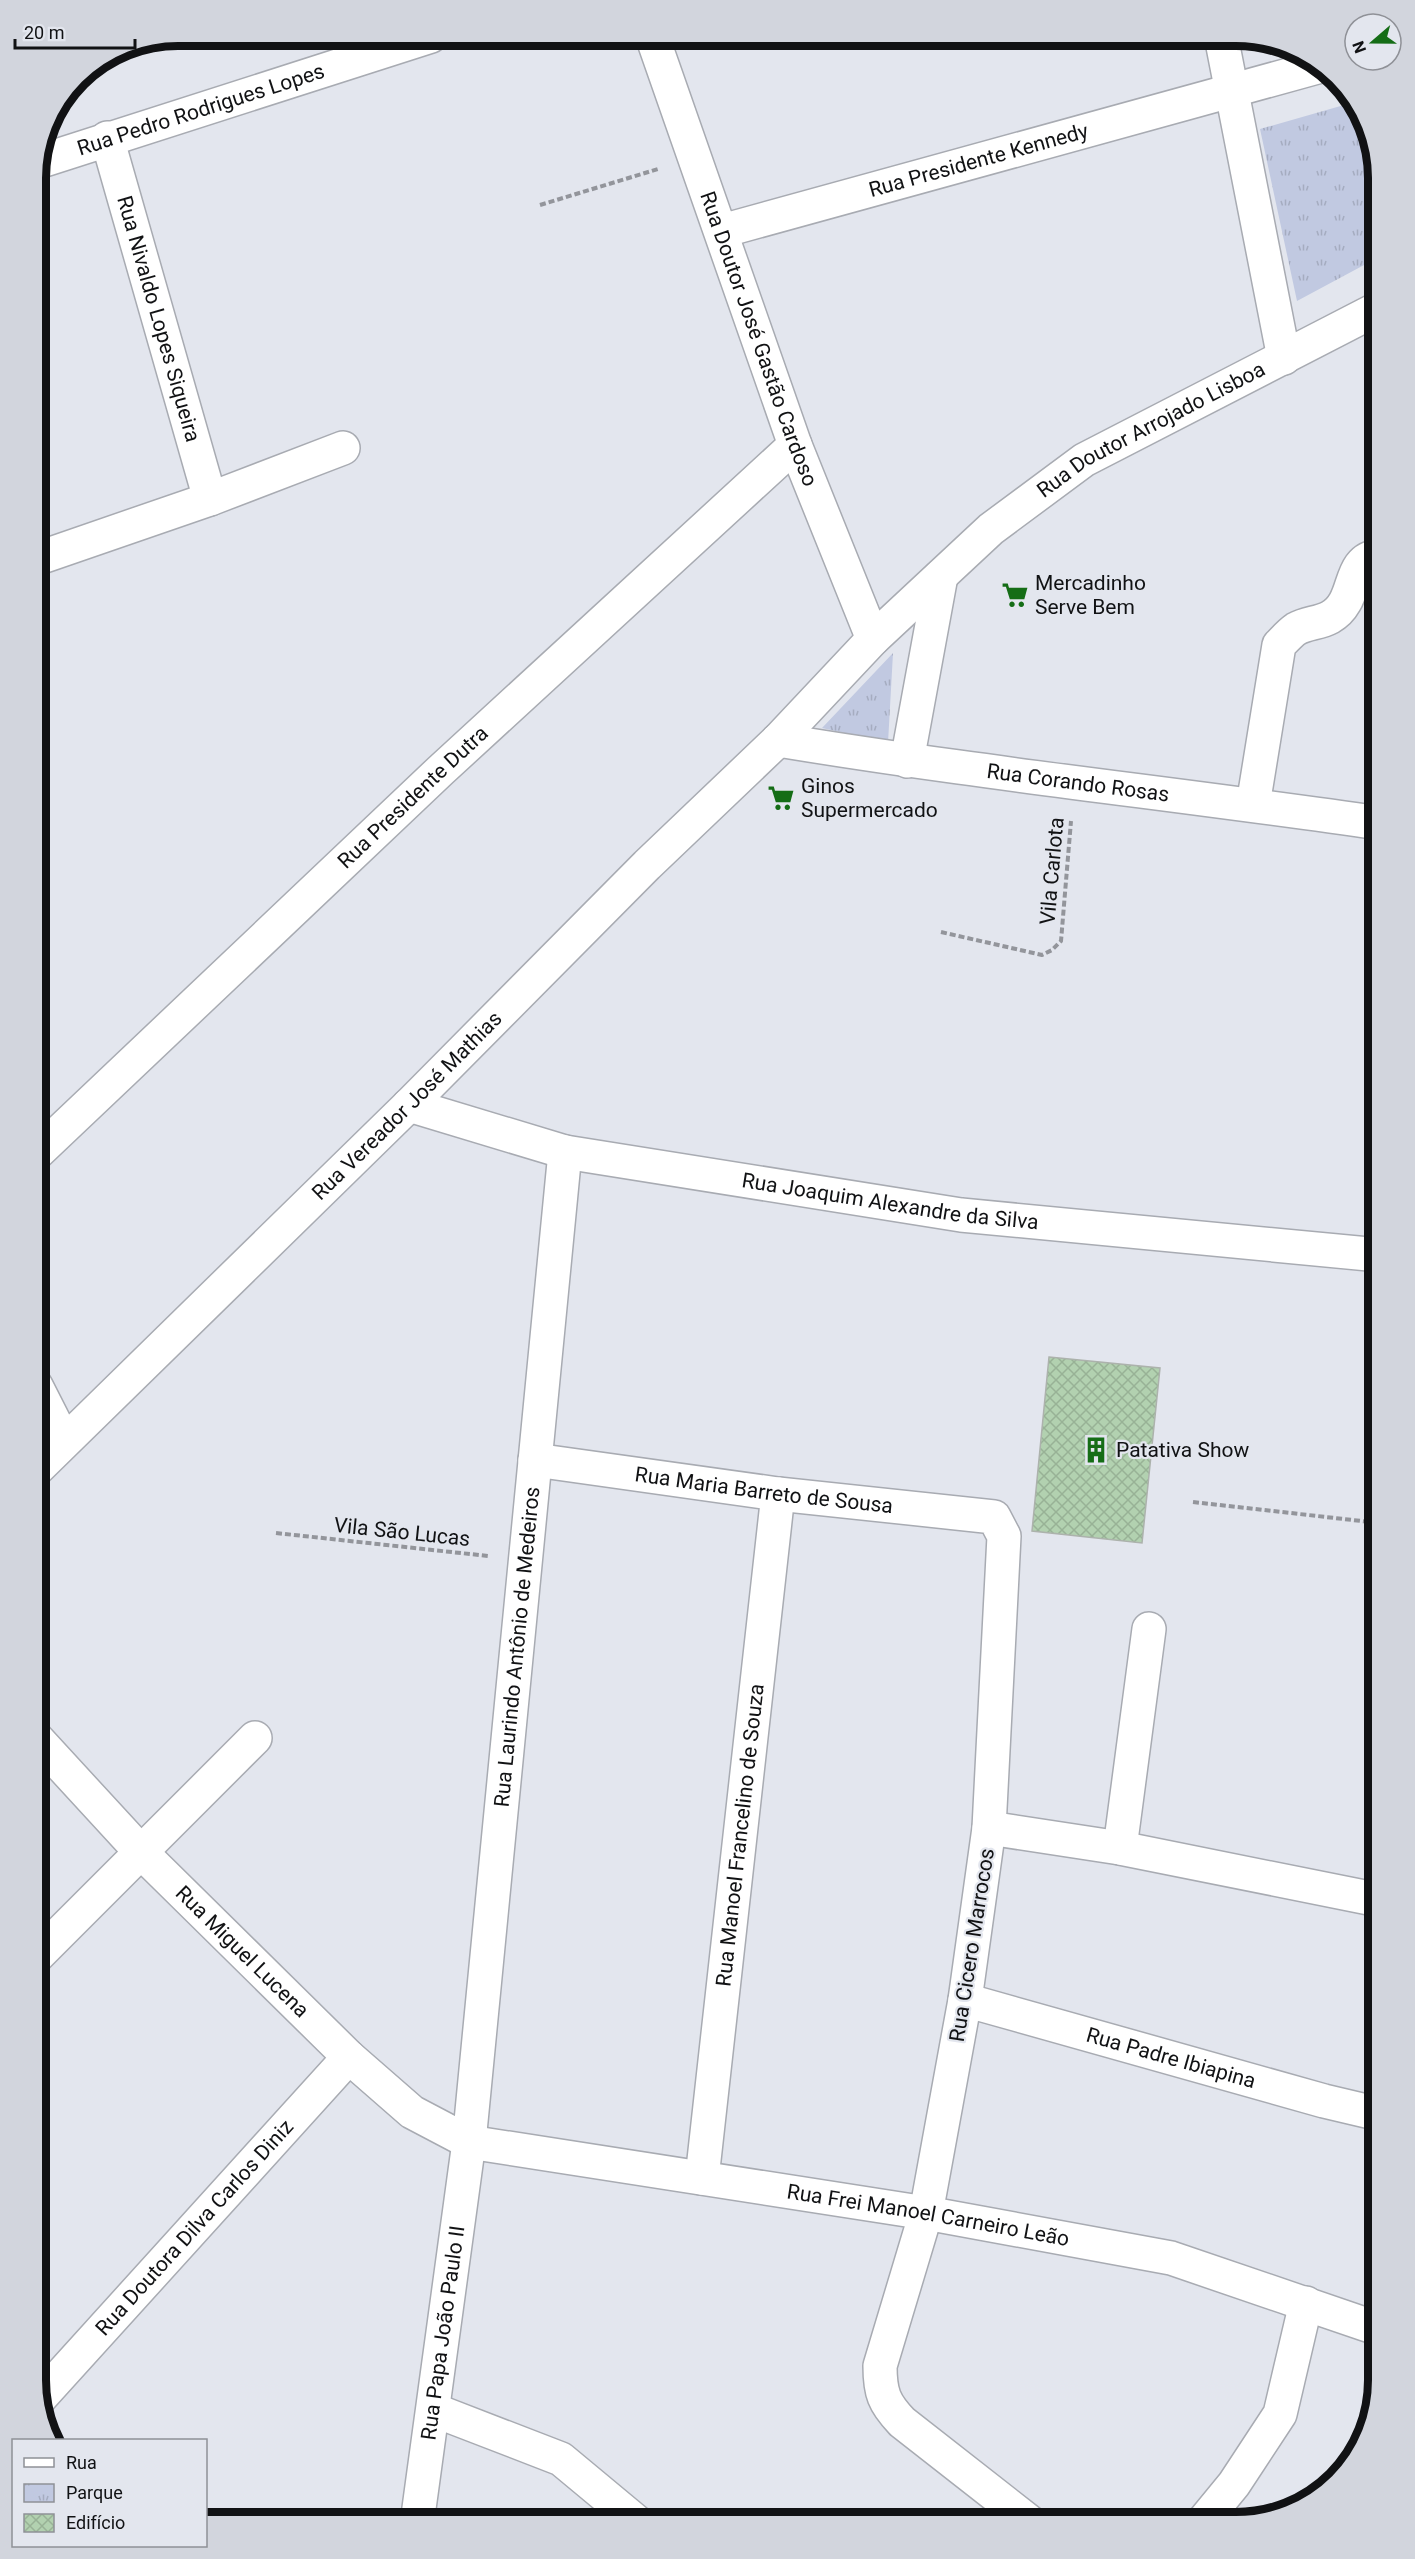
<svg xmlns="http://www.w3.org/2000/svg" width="1415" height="2559" viewBox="0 0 1415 2559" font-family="Roboto,sans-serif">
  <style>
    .park { fill: url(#park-tufts) }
    .building { fill: url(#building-cross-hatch); stroke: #acb2ac; stroke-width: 1.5 }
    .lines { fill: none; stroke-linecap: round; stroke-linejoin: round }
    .street-casing { stroke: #a8abb2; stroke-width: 36 }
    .secondary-casing { stroke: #a8abb2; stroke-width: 36 }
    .path { stroke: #93959b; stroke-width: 4; stroke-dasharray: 6 3; stroke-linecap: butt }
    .street { stroke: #fff; stroke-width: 33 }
    .secondary { stroke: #fff; stroke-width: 33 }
    .labels { text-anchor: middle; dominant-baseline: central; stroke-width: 4.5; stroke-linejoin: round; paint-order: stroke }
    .street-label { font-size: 21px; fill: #111214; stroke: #e3e6ee }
    .poi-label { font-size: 21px; fill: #111214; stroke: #e3e6ee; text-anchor: start }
    .rim { fill: none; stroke: #111214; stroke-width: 8 }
  </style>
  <defs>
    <pattern id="park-tufts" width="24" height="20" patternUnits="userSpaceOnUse" patternTransform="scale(1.5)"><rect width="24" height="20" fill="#c1c9e1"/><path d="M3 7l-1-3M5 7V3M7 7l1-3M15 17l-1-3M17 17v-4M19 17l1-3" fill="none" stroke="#a5acc0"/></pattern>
    <pattern id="building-cross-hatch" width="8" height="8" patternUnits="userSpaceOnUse" patternTransform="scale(1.5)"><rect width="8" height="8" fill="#b2d1b0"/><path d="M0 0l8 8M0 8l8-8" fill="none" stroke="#98b296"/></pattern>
  </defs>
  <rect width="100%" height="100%" fill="#e3e6ee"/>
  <path class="park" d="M1351,103L1368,124L1379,179V257L1297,301L1260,129Z
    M893,653L888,743L822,728Z"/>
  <path class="building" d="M1049,1357L1160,1368L1142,1543L1032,1531Z"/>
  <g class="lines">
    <g class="street-casing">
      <g id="street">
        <path id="s1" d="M652,36L795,445L873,639"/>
        <path id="s2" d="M107,138L210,499"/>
        <path id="s3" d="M38,162L431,36"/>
        <path id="s4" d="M722,231L1321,66"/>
        <path d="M36,559L210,499L343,448"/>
        <path id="s5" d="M778,740C978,773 1179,794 1379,823"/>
        <path d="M907,761L941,576"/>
        <path d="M1253,805L1279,645C1284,640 1290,633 1296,629C1312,620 1332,625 1345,602C1355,585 1353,558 1379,556"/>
        <path id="s6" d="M409,1105L565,1152L961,1215L1379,1255"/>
        <path id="s7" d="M36,1154L440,771L795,445"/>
        <path d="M36,1386L64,1441"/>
        <path id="s8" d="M535,1460L778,1494L994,1517L1004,1536L989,1828L965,2000L926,2213L880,2366C880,2393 884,2403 902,2422L1031,2523"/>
        <path d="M989,1828L1120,1848L1379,1900"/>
        <path d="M1120,1848L1149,1629"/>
        <path d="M36,1957L255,1738"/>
        <path id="s9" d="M965,2000L1324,2101L1379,2114"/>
        <path id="s10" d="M702,2178L778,1494"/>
        <path id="s11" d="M40,2398L349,2057"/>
        <path d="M434,2410L561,2459L638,2523"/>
        <path id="s12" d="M417,2523L469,2142L565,1152"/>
        <path d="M1202,2523L1234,2484L1280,2414L1306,2303"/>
      </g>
    </g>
    <g class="secondary-casing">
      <g id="secondary">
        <path d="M1221,36L1284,358"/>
        <path id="s13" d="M36,1470L409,1105L647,865L778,740L873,639L991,529L1084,460L1379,308"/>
        <path id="s14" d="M36,1738L140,1851L349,2057L412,2112L469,2142L926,2213L1171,2258L1379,2329"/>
      </g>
    </g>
    <path class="path" d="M540,205L658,169
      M941,932L1042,955L1052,950L1061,941L1071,821
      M1193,1502L1379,1523
      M276,1533L488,1556"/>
    <use href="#street" class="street"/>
    <use href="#secondary" class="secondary"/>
  </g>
  <defs>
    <g id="supermarket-bare" transform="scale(2.07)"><path d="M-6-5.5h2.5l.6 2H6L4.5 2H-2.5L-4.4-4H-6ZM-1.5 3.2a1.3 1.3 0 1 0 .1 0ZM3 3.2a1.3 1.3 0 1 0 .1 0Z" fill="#156d16" stroke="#e3e6ee" stroke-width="2.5" paint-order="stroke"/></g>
    <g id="building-bare" transform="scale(2.07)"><path d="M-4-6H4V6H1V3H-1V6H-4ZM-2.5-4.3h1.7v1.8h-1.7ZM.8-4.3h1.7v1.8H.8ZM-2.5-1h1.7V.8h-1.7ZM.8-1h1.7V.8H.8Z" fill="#156d16" stroke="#e3e6ee" stroke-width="2.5" paint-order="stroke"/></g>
  </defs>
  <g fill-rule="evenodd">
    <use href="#supermarket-bare" x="1015" y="595"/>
    <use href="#supermarket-bare" x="781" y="798"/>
    <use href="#building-bare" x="1096" y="1450"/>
  </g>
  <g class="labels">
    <g class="street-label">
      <text stroke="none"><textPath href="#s3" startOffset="171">Rua Pedro Rodrigues Lopes</textPath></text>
      <text stroke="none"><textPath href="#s4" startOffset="266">Rua Presidente Kennedy</textPath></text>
      <text stroke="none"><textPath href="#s2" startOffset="188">Rua Nivaldo Lopes Siqueira</textPath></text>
      <text stroke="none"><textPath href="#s1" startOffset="321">Rua Doutor José Gastão Cardoso</textPath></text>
      <text stroke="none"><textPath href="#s13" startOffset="1530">Rua Doutor Arrojado Lisboa</textPath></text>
      <text stroke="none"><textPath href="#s5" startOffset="303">Rua Corando Rosas</textPath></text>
      <text stroke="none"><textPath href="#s7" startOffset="519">Rua Presidente Dutra</textPath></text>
      <text transform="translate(1052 871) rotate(-85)">Vila Carlota</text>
      <text stroke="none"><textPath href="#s13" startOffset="520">Rua Vereador José Mathias</textPath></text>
      <text stroke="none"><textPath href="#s6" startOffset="492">Rua Joaquim Alexandre da Silva</textPath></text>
      <text stroke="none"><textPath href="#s8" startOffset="231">Rua Maria Barreto de Sousa</textPath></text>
      <text transform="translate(402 1532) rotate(6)">Vila São Lucas</text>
      <text stroke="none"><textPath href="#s12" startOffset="882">Rua Laurindo Antônio de Medeiros</textPath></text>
      <text stroke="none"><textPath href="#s10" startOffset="345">Rua Manoel Francelino de Souza</textPath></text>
      <text transform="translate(972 1945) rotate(-81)">Rua Cicero Marrocos</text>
      <text stroke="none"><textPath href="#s14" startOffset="297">Rua Miguel Lucena</textPath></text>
      <text stroke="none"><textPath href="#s9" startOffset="214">Rua Padre Ibiapina</textPath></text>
      <text stroke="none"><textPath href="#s14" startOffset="1060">Rua Frei Manoel Carneiro Leão</textPath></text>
      <text stroke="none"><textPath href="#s11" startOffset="230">Rua Doutora Dilva Carlos Diniz</textPath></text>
      <text stroke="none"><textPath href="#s12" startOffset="192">Rua Papa João Paulo II</textPath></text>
    </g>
    <g class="poi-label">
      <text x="1035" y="583">Mercadinho<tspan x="1035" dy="24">Serve Bem</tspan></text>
      <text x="801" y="786">Ginos<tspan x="801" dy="24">Supermercado</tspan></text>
      <text x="1116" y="1450">Patativa Show</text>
    </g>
  </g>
  <path d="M0 0H1415V2559H0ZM178 46H1236A132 132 0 0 1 1368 178V2380A132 132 0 0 1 1236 2512H178A132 132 0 0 1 46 2380V178A132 132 0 0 1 178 46Z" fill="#d2d5dd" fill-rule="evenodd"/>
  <path class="rim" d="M178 46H1236A132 132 0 0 1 1368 178V2380A132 132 0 0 1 1236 2512H178A132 132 0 0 1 46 2380V178A132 132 0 0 1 178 46Z"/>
  <rect x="12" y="2439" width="195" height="108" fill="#e3e6ee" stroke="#8f9197" stroke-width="1.5"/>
  <rect x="24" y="2458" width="30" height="9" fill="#ffffff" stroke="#8f9197" stroke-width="1.5"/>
  <text x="66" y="2469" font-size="18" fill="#111214">Rua</text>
  <rect x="24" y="2484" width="30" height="18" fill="url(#park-tufts)" stroke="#8f9197" stroke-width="1.5"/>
  <text x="66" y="2499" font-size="18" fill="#111214">Parque</text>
  <rect x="24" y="2514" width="30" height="18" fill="url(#building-cross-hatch)" stroke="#8f9197" stroke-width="1.5"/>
  <text x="66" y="2529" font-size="18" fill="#111214">Edifício</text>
  <g transform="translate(1373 42) rotate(250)"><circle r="28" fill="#e3e6ee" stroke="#8f9197" stroke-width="1.5"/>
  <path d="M0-4.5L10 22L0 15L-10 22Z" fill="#156d16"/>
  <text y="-9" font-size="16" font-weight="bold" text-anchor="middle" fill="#111214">N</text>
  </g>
  <path d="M15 39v9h120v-9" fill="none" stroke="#111214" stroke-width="3"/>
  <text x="24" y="39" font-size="18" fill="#111214" stroke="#e3e6ee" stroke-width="4.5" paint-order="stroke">20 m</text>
</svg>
